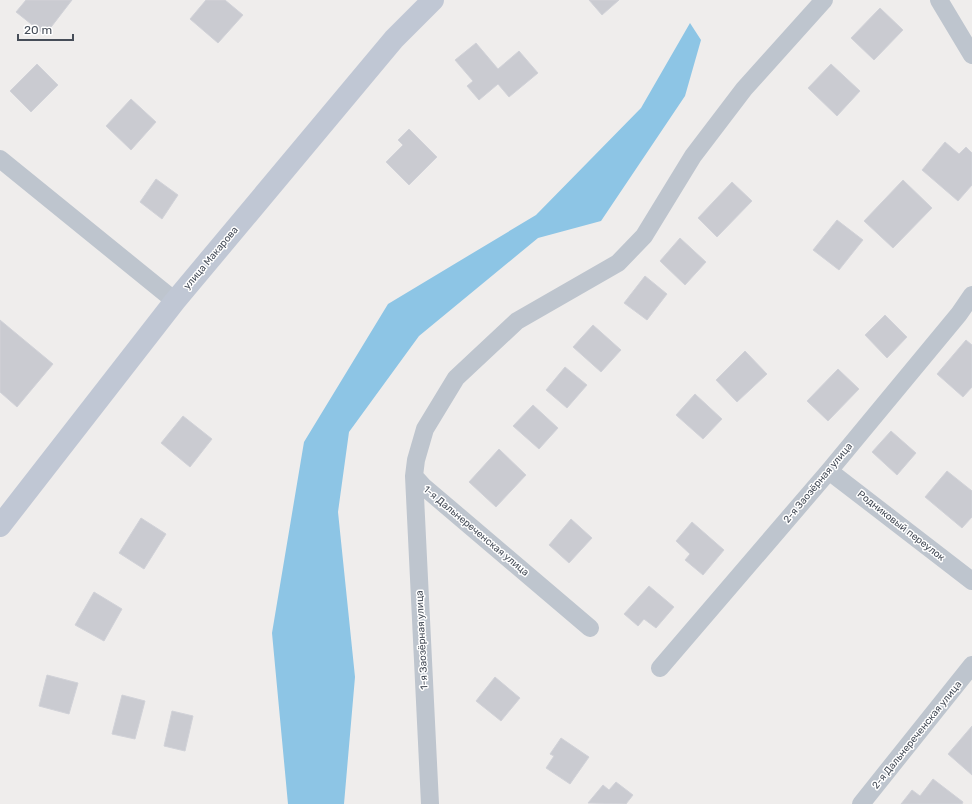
<svg xmlns="http://www.w3.org/2000/svg" width="972" height="804" viewBox="0 0 972 804" font-family="Rubik,sans-serif">
  <style>
    .water { fill: #8dc5e5 }
    .building { fill: #cacbd1; stroke: #d1d2d8 }
    .lines { fill: none; stroke-linecap: round; stroke-linejoin: round }
    .street { stroke: #bec5ce; stroke-width: 18 }
    .secondary { stroke: #c0c7d4; stroke-width: 22 }
    .labels { text-anchor: middle; dominant-baseline: central; stroke-width: 3; stroke-linejoin: round; paint-order: stroke }
    .street-label { font-size: 10px; fill: #464d58; stroke: #fff }
  </style>
  <rect width="100%" height="100%" fill="#efedec"/>
  <path class="water" d="M690,23L701,40L685,96L601,221L538,238L419,336L349,432L338,512L355,677L344,804H288L272,633L304,442L388,304L536,215L641,108Z"/>
  <path class="building" d="M26,0H72L45,35L16,12Z
    M206,0H225L243,15L218,43L190,19Z
    M589,0H619L602,15Z
    M880,8L903,30L874,60L851,38Z
    M476,43L498,69L519,51L538,73L509,97L498,84L479,100L467,86L473,81L455,60Z
    M37,64L58,85L31,112L10,91Z
    M831,64L860,91L837,116L808,88Z
    M131,99L156,122L131,150L106,126Z
    M409,129L437,157L409,185L386,162L403,145L398,140Z
    M945,142L959,154L966,147L972,153V185L958,201L922,170Z
    M156,179L178,195L162,219L140,202Z
    M903,180L932,208L893,248L864,221Z
    M732,182L752,201L717,237L698,218Z
    M837,220L863,240L839,270L813,250Z
    M680,238L706,262L685,285L660,261Z
    M645,276L667,294L647,320L624,303Z
    M885,315L907,337L887,358L865,335Z
    M0,320L53,364L17,407L0,392Z
    M593,325L621,350L601,372L573,347Z
    M966,340L972,345V387L963,397L937,374Z
    M745,351L767,374L737,402L716,380Z
    M565,367L587,385L567,408L546,390Z
    M838,369L859,389L828,421L807,401Z
    M695,394L722,419L703,439L676,415Z
    M533,405L558,428L539,449L513,426Z
    M183,416L212,439L190,467L161,443Z
    M891,431L916,453L897,475L872,452Z
    M499,449L526,475L496,507L469,482Z
    M947,471L972,491V517L962,528L925,497Z
    M141,518L166,534L144,569L119,553Z
    M571,519L592,538L569,563L549,545Z
    M692,522L724,550L703,575L685,560L690,554L676,541Z
    M649,586L674,607L656,628L644,619L638,626L624,614Z
    M94,592L122,609L104,641L75,625Z
    M47,675L78,683L69,714L39,706Z
    M495,677L520,698L501,721L476,701Z
    M122,695L145,701L135,739L112,734Z
    M172,711L193,716L185,751L164,746Z
    M972,726V775L948,754Z
    M561,738L589,757L570,784L546,768L554,756L550,754Z
    M933,779L963,802L962,804H901L912,790L920,796Z
    M616,782L633,795L626,804L588,803L603,785L609,790Z"/>
  <g class="lines">
    <path class="street" d="M939,0L972,55
      M0,159L175,301
      M829,471L972,581
      M414,476L430,804
      M590,628L423,486L414,476L416,460L425,429L456,378L517,321L618,263L644,236L693,156L744,89L824,0
      M660,668L829,471L959,314L972,295
      M861,804L972,665"/>
    <path class="secondary" d="M0,526L175,301L394,39L433,0"/>
  </g>
  <g class="labels">
    <g class="street-label">
      <text transform="translate(211 258) rotate(-50)">улица Макарова</text>
      <text transform="translate(818 483) rotate(-50)">2-я Заозёрная улица</text>
      <text transform="translate(901 526) rotate(38)">Родниковый переулок</text>
      <text transform="translate(476 531) rotate(40)">1-я Дальнереченская улица</text>
      <text transform="translate(422 640) rotate(-93)">1-я Заозёрная улица</text>
      <text transform="translate(917 735) rotate(-51)">2-я Дальнереченская улица</text>
    </g>
  </g>
  <path d="M18 34v6h55v-6" fill="none" stroke="#464d58" stroke-width="2"/>
  <text x="24" y="34" font-size="12" fill="#464d58" stroke="#ffffff" stroke-width="3" paint-order="stroke">20 m</text>
</svg>
